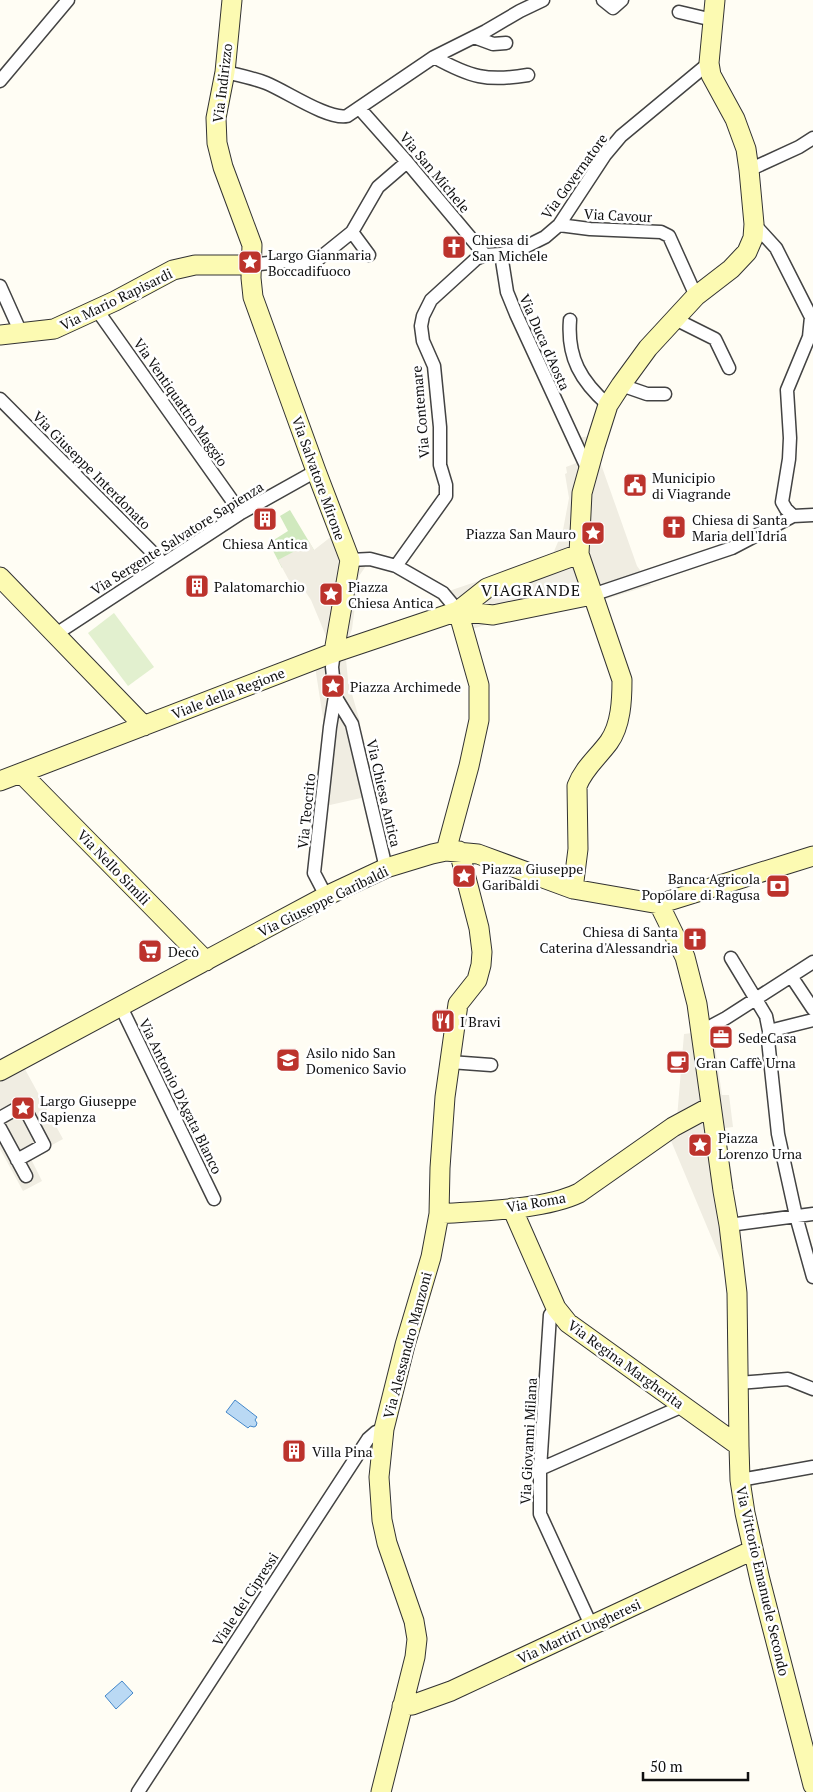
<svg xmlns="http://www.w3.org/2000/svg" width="813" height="1792" viewBox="0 0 813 1792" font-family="'PT Serif',serif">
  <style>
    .green { fill: #d0e9be }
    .pitch { fill: #e2f0cf }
    .plaza { fill: #f0ede2 }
    .water { fill: #bad9f4; stroke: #4487c9 }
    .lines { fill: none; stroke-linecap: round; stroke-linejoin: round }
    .street-casing { stroke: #434343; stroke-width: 15 }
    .secondary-casing { stroke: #323232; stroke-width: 21 }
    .street { stroke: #fff; stroke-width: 12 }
    .secondary { stroke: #fcfab2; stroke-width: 19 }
    .labels { text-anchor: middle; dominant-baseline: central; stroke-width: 5; stroke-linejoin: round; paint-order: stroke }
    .street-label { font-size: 14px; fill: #101010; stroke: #fff }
    .poi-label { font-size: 14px; fill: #101010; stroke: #fff; text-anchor: start }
    .quarter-label { font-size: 16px; letter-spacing: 1px; fill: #101010; stroke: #fff }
  </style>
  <rect width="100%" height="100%" fill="#fffdf4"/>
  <path class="green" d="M290,510L314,550L282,568L269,543L288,531L280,516Z"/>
  <path class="pitch" d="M114,613L154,667L128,686L88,633Z"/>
  <path class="plaza" d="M591,436L637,566L651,585L590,604L495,622L472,629L443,593L552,556L563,530L569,498L565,474L567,473L566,467L579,462L576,438Z
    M332,536L350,560L368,563L359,576L352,629L345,649L348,680L360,722L353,724L370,796L321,807L330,727L323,725V718L314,660L330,653L326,636L311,600L299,582L291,584L278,560L310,543L314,550Z
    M712,1026L722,1095H729L733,1127L725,1128L739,1224L733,1255L721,1260L669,1136L677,1118L684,1034L700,1032Z
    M20,1060L63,1139L30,1157L42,1181L23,1191L0,1149V1071Z"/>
  <path class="water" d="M235,1400L257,1417L255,1420L257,1423L256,1426L254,1427L250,1426L248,1428L226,1412Z
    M122,1681L133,1693L116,1709L105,1696Z"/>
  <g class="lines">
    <g class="street-casing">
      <path id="street" d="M603,0L613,8L622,0
        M679,12L713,20
        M474,37L493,44L506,43
        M434,57C470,77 487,82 528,75
        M225,72C238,75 253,78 266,83C286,91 328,120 347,116L434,57L486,31L520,11L543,0
        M0,81L68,0
        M360,109L407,162L485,255
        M749,170L799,147L813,138
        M754,224L776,248L811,317L809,337L787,390L790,438L789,459L782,502L786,509L793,516L813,515
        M559,225L590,229L661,232L669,236L696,296
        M352,232L369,255
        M501,254L507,292L516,314L588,470
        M251,265L286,261L311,264L316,261L352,232L378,187L407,162
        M0,286L21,333
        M97,310L241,513
        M675,319L715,339L729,368
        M570,320C567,358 581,381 608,405
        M621,385L647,394H665
        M0,399L163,563
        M350,560L370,559L396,566L443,593L458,611
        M396,566L446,496V485L440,465V427L434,366L423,341L421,326L423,316L431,300L476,259L485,255L501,254L523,248L545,237L559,225L605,155L621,136L709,63
        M592,595L732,548L793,516
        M56,634L241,513L316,471
        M335,696L352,724L386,868
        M326,896L314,873L330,727L335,696L332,667L334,652
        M731,958L766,1016L769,1031L768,1040L778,1134L796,1216L813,1277
        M791,976L813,1009
        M121,1007L214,1199
        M769,1031L813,1020
        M700,1032L726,1018L813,962
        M450,1062L491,1065
        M0,1118L23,1105L44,1145L17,1160
        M0,1128L26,1176
        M729,1225L813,1214
        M556,1308L550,1315L540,1469V1514L591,1625
        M738,1383L788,1379L813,1389
        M540,1469L683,1406
        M740,1480L813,1467
        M138,1792L368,1439L376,1432L384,1429"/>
    </g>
    <g class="secondary-casing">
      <path id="secondary" d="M232,0L225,72L216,118L217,143L223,167L252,245L251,278L253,297L316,471L350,560L334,652
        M0,335L54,329L115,301L173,270L195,265H251
        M0,577L144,726
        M458,611L493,615L592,595
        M21,773L206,961
        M0,781L330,654L458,611L487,588L579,554
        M446,851L469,766L479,720V685L458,611
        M573,889L578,849L577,786C583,769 598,757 609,742C621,725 622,700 622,680L579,554L582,493L595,446L608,405L621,385L648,348L696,296L731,269L747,252L753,238L754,224L749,170L746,149L735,119L711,75L709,63L715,0
        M659,904L685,957L697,1004L723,1191L729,1225L737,1293L739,1446L740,1480L745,1513L760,1580L813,1785
        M0,1071L326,896L386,868L432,854L446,851L478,854L573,889L659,904L813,856
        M512,1208L556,1308L568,1323L739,1446
        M439,1214C479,1211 544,1210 579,1193L673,1127L710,1107
        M402,1706L412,1705L451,1691L753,1550
        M381,1792L415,1657L417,1639L414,1621L387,1543L382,1520L379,1477L384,1429L405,1345L431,1257L439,1214L440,1168L445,1097L458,1004L477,980L481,965L482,952L479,928L459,851"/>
    </g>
    <use href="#street" class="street"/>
    <use href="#secondary" class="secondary"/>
  </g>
  <defs>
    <g id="church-square" transform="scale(1.25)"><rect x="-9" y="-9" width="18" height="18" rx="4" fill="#bc332c" stroke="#fff"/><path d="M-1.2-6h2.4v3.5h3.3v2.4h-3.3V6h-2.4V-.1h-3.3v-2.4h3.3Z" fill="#fff"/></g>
    <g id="sight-square" transform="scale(1.25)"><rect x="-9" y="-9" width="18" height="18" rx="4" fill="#bc332c" stroke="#fff"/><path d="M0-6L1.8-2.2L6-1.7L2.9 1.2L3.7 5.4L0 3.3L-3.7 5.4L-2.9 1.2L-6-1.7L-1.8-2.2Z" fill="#fff"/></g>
    <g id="civic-square" transform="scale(1.25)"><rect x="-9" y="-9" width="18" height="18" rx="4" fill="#bc332c" stroke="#fff"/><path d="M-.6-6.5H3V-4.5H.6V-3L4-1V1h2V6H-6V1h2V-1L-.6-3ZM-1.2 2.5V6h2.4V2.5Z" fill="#fff"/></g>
    <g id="building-square" transform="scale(1.25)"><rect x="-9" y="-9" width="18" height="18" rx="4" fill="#bc332c" stroke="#fff"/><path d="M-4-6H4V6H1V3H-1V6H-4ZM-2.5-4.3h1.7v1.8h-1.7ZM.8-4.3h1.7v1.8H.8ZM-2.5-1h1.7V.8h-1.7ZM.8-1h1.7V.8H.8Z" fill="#fff"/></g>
    <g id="bank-square" transform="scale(1.25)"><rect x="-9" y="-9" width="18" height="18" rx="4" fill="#bc332c" stroke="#fff"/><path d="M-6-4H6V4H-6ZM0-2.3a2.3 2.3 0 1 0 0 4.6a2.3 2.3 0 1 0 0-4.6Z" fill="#fff"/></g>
    <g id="supermarket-square" transform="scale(1.25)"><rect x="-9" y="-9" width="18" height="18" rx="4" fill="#bc332c" stroke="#fff"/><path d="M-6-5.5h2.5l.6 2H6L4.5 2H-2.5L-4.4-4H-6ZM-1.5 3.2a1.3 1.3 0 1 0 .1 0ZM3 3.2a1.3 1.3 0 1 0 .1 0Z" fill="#fff"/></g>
    <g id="restaurant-square" transform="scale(1.25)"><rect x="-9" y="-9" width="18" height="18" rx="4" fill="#bc332c" stroke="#fff"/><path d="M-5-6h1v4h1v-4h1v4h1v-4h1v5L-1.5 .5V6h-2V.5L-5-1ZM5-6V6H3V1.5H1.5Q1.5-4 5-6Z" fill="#fff"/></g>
    <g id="office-square" transform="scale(1.25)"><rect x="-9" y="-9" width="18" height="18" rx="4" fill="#bc332c" stroke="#fff"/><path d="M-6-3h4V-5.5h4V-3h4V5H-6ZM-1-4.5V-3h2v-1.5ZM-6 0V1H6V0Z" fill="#fff"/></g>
    <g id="school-square" transform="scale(1.25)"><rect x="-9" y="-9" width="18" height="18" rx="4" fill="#bc332c" stroke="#fff"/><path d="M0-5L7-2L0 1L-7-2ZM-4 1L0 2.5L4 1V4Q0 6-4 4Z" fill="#fff"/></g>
    <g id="cafe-square" transform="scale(1.25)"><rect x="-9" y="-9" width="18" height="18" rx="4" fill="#bc332c" stroke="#fff"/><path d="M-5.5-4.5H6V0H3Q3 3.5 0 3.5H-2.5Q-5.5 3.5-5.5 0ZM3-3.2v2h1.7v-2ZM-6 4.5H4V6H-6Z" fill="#fff"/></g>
  </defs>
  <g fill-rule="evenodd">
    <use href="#church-square" x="454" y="247"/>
    <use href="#sight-square" x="250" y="262"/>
    <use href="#civic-square" x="635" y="485"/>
    <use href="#building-square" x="265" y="519"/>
    <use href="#church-square" x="674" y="527"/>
    <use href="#sight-square" x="593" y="533"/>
    <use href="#building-square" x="197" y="586"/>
    <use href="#sight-square" x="331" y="594"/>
    <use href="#sight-square" x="333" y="686"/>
    <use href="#sight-square" x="464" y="876"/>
    <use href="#bank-square" x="778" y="886"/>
    <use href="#church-square" x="695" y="939"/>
    <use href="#supermarket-square" x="150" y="951"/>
    <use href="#restaurant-square" x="443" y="1021"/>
    <use href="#office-square" x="721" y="1037"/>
    <use href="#school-square" x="288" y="1060"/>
    <use href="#cafe-square" x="678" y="1062"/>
    <use href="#sight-square" x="23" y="1108"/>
    <use href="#sight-square" x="700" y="1145"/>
    <use href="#building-square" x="294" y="1451"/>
  </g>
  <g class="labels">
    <g class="street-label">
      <text transform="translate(222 83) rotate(-83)">Via Indirizzo</text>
      <text transform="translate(435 172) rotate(50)">Via San Michele</text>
      <text transform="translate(574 176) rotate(-54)">Via Governatore</text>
      <text transform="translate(618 215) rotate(3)">Via Cavour</text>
      <text transform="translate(116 299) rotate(-26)">Via Mario Rapisardi</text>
      <text transform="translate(545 342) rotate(66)">Via Duca d'Aosta</text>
      <text transform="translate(181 402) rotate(55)">Via Ventiquattro Maggio</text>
      <text transform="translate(420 412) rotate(-95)">Via Contemare</text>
      <text transform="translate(92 470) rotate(45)">Via Giuseppe Interdonato</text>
      <text transform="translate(319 478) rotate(70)">Via Salvatore Mirone</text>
      <text transform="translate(177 538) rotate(-32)">Via Sergente Salvatore Sapienza</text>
      <text transform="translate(228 693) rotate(-21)">Viale della Regione</text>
      <text transform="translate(384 793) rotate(77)">Via Chiesa Antica</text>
      <text transform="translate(306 811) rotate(-84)">Via Teocrito</text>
      <text transform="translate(114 867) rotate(46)">Via Nello Simili</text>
      <text transform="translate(323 901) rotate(-26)">Via Giuseppe Garibaldi</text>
      <text transform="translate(181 1096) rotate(64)">Via Antonio D'Agata Blanco</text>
      <text transform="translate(536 1202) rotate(-10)">Via Roma</text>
      <text transform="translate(407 1345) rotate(-75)">Via Alessandro Manzoni</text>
      <text transform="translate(626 1364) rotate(36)">Via Regina Margherita</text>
      <text transform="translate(528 1441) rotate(-87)">Via Giovanni Milana</text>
      <text transform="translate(763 1581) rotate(77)">Via Vittorio Emanuele Secondo</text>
      <text transform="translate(245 1599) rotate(-57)">Viale dei Cipressi</text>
      <text transform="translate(579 1631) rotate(-25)">Via Martiri Ungheresi</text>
    </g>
    <g class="poi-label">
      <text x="472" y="239">Chiesa di<tspan x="472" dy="16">San Michele</tspan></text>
      <text x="268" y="254">Largo Gianmaria<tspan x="268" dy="16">Boccadifuoco</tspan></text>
      <text x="652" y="477">Municipio<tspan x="652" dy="16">di Viagrande</tspan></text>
      <text x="692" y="519">Chiesa di Santa<tspan x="692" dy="16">Maria dell'Idria</tspan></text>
      <text x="576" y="533" text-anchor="end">Piazza San Mauro</text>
      <text x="265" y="543" text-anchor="middle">Chiesa Antica</text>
      <text x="214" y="586">Palatomarchio</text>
      <text x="348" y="586">Piazza<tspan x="348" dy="16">Chiesa Antica</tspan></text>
      <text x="350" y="686">Piazza Archimede</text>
      <text x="482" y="868">Piazza Giuseppe<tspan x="482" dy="16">Garibaldi</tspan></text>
      <text x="760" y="878" text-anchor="end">Banca Agricola<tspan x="760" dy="16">Popolare di Ragusa</tspan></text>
      <text x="678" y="931" text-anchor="end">Chiesa di Santa<tspan x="678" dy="16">Caterina d'Alessandria</tspan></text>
      <text x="168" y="951">Decò</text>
      <text x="460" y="1021">I Bravi</text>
      <text x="738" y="1037">SedeCasa</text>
      <text x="306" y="1052">Asilo nido San<tspan x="306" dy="16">Domenico Savio</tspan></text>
      <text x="696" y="1062">Gran Caffè Urna</text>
      <text x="40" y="1100">Largo Giuseppe<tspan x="40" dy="16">Sapienza</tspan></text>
      <text x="718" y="1137">Piazza<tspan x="718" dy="16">Lorenzo Urna</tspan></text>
      <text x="312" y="1451">Villa Pina</text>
    </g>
    <g class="quarter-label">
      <text x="531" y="590">VIAGRANDE</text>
    </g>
  </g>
  <path d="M643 1772v8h105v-8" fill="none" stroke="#101010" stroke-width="2.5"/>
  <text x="650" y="1772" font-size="15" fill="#101010" stroke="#ffffff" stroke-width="4" paint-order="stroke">50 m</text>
</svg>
